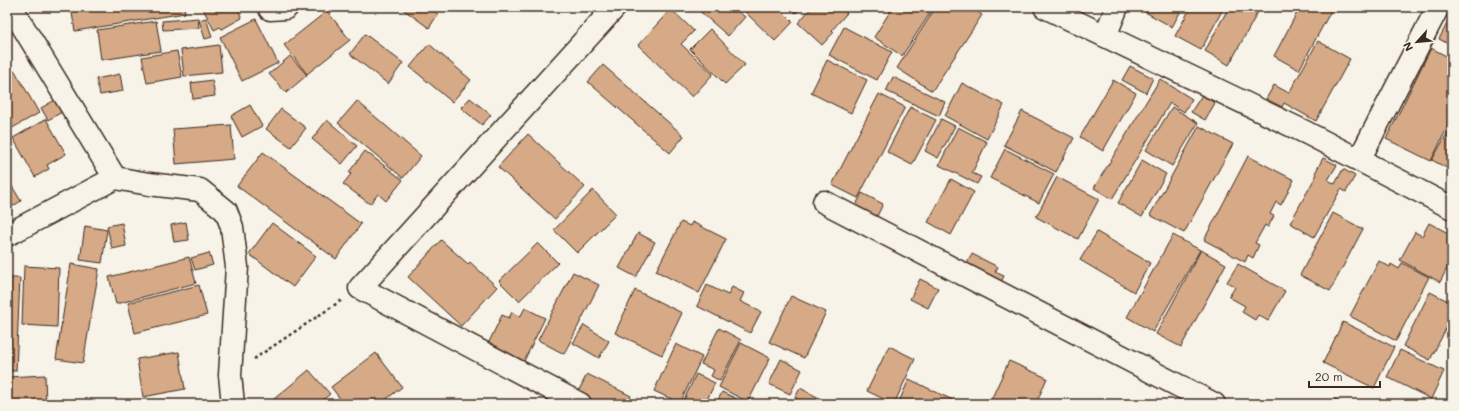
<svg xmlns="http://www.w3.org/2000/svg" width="1459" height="411" viewBox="0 0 1459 411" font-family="Mali,sans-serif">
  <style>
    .building { fill: #d6a987; stroke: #3b2a1e }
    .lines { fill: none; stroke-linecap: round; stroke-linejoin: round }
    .minor-casing { stroke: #3b2a1e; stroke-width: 25 }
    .path { stroke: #3b2a1e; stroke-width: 2.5; stroke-dasharray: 3 3; stroke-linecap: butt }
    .minor { stroke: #f7f3e8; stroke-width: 22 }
  </style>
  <rect width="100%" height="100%" fill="#f7f3e8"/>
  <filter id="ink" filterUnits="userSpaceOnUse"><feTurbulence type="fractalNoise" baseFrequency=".025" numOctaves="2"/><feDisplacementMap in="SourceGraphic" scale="8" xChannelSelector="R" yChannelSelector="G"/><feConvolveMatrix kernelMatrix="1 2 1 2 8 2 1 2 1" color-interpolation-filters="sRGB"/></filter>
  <g filter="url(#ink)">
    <path class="building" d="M71,7H184L185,13L75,31Z
      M202,7H237L242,18L222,29L220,27L214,30Z
      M400,7H428L438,14L429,28Z
      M695,7H733L745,17L728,36Z
      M740,7H778L793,22L775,41Z
      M789,7H802L796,13Z
      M812,7H841L847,13L832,30L834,32L822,45L798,23Z
      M893,7H934L902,56L874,37Z
      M936,7H971L982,15L932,91L897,68Z
      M1139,7H1183L1172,27L1138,8Z
      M1191,7H1224L1201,50L1175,36Z
      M1229,7H1254L1259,10L1229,65L1205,51Z
      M1300,7H1333L1299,70L1274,56Z
      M671,9L694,31L681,44L713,74L692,97L638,45Z
      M327,11L350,40L307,74L284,45Z
      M1452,14V46L1439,39Z
      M198,18L199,28L163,30L162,21Z
      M206,18L212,37L205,39L199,20Z
      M256,19L278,63L242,81L220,37Z
      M156,21L161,51L101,60L97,30Z
      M844,27L892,52L877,80L829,55Z
      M710,29L745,65L725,84L690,49Z
      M365,34L403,63L388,84L350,54Z
      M1318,41L1350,59L1316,121L1284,103L1282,107L1266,99L1274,85L1289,93Z
      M429,44L471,80L452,102L410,67Z
      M219,45L222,72L184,76L181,50Z
      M1431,48L1452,59V118L1431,161L1386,139Z
      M177,51L182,77L147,83L142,57Z
      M290,56L307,75L286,93L269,74Z
      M827,60L867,80L851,113L811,93Z
      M603,65L684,136L670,153L588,82Z
      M1130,66L1153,78L1146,93L1122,80Z
      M15,71L39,113L7,131V75Z
      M120,74L123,91L100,95L96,79Z
      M893,77L945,102L939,116L886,91Z
      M1160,79L1192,99L1184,112L1170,103L1112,199L1094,188Z
      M212,80L215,96L193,99L191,83Z
      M1113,80L1136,93L1103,151L1080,137Z
      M962,83L1004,105L987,139L945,116Z
      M879,94L905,107L858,198L832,185Z
      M1202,95L1215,103L1205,120L1191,112Z
      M470,98L491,115L482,125L461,108Z
      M55,100L62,112L48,120L41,108Z
      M357,101L421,156L403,178L338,123Z
      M250,105L262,126L242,137L231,116Z
      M910,107L936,120L912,165L887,152Z
      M1172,107L1198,123L1172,166L1146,150Z
      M281,109L306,128L291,147L266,129Z
      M1022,111L1074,138L1056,172L1004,145Z
      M46,119L66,154L47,165L49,169L35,177L13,138Z
      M941,119L955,126L938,158L925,151Z
      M327,120L357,146L342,164L312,139Z
      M231,125L234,159L176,164L173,129Z
      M1452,125V171L1432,160Z
      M1199,126L1233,144L1184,233L1150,215Z
      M958,127L987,142L972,173L981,177L977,184L939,165Z
      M528,134L585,187L555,219L498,167Z
      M1005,149L1054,174L1039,203L990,178Z
      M365,151L403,180L386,201L378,194L370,204L343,184L351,174L349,172Z
      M263,152L361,224L336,259L237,186Z
      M1248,156L1294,180L1281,205L1276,202L1270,214L1274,216L1268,227L1265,225L1255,243L1259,245L1253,258L1248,255L1245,262L1204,240Z
      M1323,158L1337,165L1328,180L1335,184L1343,169L1355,176L1346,192L1341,189L1314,237L1290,223L1317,174L1315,173Z
      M1142,160L1166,174L1142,217L1118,203Z
      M1057,177L1099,199L1078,239L1036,217Z
      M7,178L21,201L7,210Z
      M951,179L974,192L951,235L928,222Z
      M593,190L616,214L577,253L554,230Z
      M862,193L883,204L875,220L854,209Z
      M1333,213L1363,229L1330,291L1300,275Z
      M186,222L189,240L174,242L171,225Z
      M681,222L690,226L692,222L726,239L699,293L656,271Z
      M122,223L126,246L112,249L107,226Z
      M272,223L316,256L293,287L249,254Z
      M1429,223L1452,235V259L1440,282L1400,260L1415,232L1422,236Z
      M85,226L107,230L102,263L80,260Z
      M1097,232L1150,263L1134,292L1080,260Z
      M638,233L655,242L636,277L619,268Z
      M1173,235L1200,250L1153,332L1127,317Z
      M441,240L468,264L470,262L497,287L461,326L408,277Z
      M538,243L558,263L519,301L499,281Z
      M1201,250L1226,264L1181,347L1156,334Z
      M209,253L213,265L195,270L191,258Z
      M972,254L998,267L995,272L1004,276L999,286L964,269Z
      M189,257L196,283L116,304L109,277Z
      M1379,261L1390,267L1391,264L1399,269L1402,263L1429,277L1396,341L1350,316Z
      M71,264L99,269L83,363L56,359Z
      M1238,264L1285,291L1268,321L1258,315L1255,320L1242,312L1245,306L1229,297L1235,287L1227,282Z
      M24,266L59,268L57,327L22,325Z
      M573,272L599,285L564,354L538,340Z
      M7,278H20L16,371H7Z
      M920,279L938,288L928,308L910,299Z
      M199,285L207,315L135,333L128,303Z
      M707,285L728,295L732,287L744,293L740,301L761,312L750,333L697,306Z
      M635,290L682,313L662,355L615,333Z
      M1430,292L1452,303V317L1430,360L1403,346Z
      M791,296L826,312L804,358L769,342Z
      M525,308L545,318L524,361L488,344L502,315L509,318L512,312L520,317Z
      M1343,322L1394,347L1374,388L1323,363Z
      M584,325L609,341L599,358L573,343Z
      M719,328L741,340L720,381L711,376L714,370L701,364Z
      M741,343L770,358L748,402L719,387Z
      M676,344L702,357L680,403L654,391Z
      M889,346L915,359L894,404L867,391Z
      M1400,350L1444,371L1431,399L1387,377Z
      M179,352L185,389L143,397L137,359Z
      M376,353L402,387L380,404H344L331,387Z
      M781,359L802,370L790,394L769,384Z
      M1009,361L1047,378L1036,404H989Z
      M309,370L330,394L318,404H268Z
      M587,374L631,396L627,404H592L576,396Z
      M696,374L715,383L705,404H682Z
      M45,375L46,404H7V377Z
      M909,379L961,404H898Z
      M800,388L825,401L824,404H807L795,398Z
      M722,392L737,399L735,403L738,404H716Z
      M1335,399L1345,404H1332Z
      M212,401V404H191V402Z"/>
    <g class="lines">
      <g class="minor-casing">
        <path id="minor" d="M11,7L115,178
          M1045,7L1307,133L1452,208
          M270,9L286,8L287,7
          M1105,36L1117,7
          M1359,160L1438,7
          M824,202L1214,404
          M7,235L115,178L149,184L200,190L226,211L232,227L237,267L230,375L233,404
          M580,404L360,288L615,7"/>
      </g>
      <path class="path" d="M254,359L342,300"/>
      <use href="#minor" class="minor"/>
    </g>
  </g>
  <rect width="1459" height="411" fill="none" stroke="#f7f3e8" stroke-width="24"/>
  <rect x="12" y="12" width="1435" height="387" fill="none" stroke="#3b2a1e" stroke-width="1.5" filter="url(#ink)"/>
  <g transform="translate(1417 42) rotate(243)" stroke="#f7f3e8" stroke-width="3" paint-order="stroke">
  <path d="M0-3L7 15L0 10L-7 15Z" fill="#3b2a1e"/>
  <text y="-6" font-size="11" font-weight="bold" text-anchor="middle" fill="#3b2a1e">N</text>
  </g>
  <path d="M1309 381v6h71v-6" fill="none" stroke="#3b2a1e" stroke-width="2"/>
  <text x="1315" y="381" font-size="12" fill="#3b2a1e" stroke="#f7f3e8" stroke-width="3" paint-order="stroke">20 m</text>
</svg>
